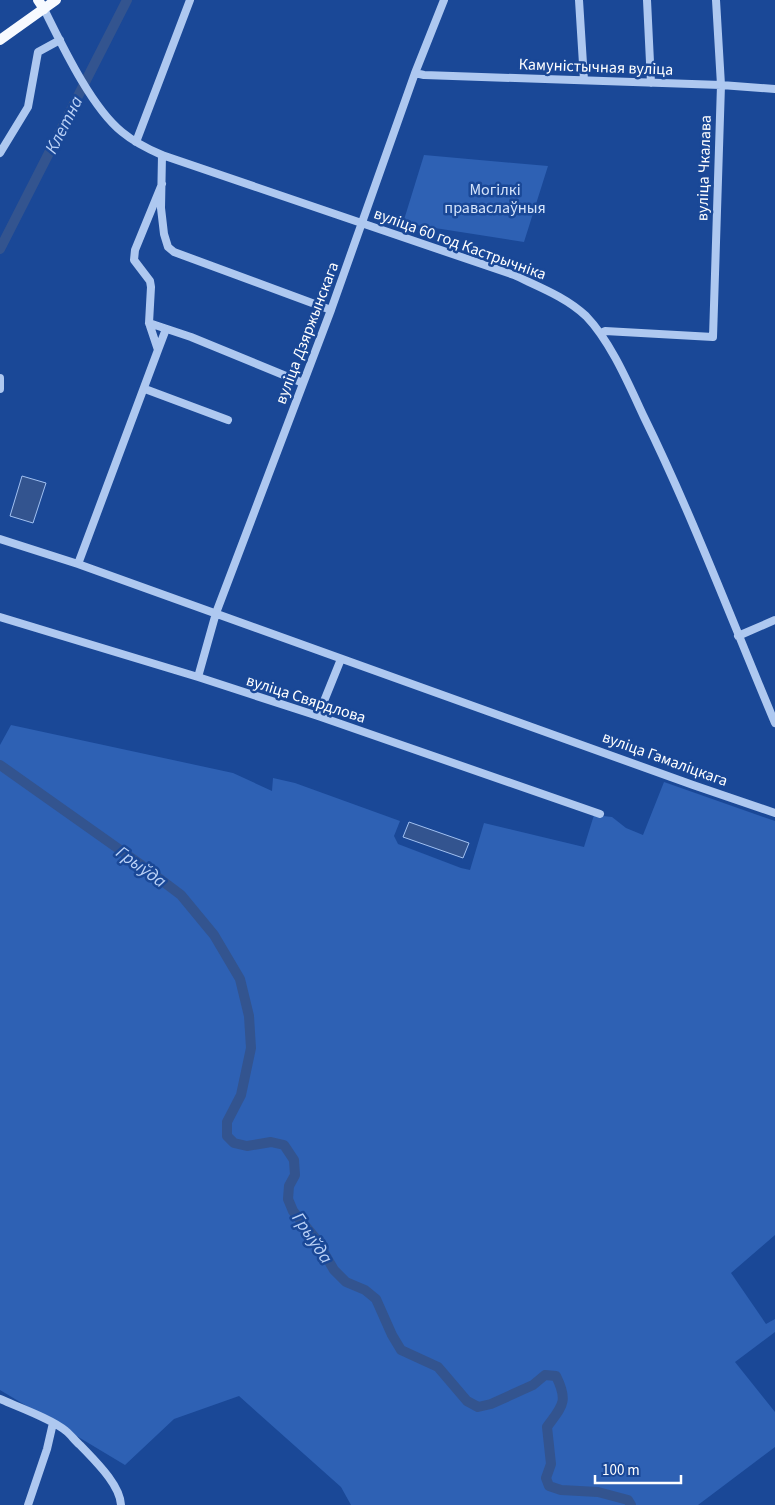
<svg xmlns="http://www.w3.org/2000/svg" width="775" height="1505" viewBox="0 0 775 1505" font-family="'Source Sans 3',sans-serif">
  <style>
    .green { fill: #2e61b4 }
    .water { fill: #33548f; stroke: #a1c1f2 }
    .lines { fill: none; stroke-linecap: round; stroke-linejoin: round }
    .river { stroke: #33548f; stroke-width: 10 }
    .minor { stroke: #aec8f0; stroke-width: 8 }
    .major { stroke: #f7faff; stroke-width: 10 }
    .labels { text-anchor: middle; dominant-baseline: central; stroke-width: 5; stroke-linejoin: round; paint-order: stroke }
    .street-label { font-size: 16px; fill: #fff; stroke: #1a4897 }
    .park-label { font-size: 16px; fill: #d5e4fb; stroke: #1a4897 }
    .water-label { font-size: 18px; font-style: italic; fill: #bbd2f7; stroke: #1a4897 }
  </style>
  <rect width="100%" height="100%" fill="#1a4897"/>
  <path class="green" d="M424,155L548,166L524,242L403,223Z
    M11,725L233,773L272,791L273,778L295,783L400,821L394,836L398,844L461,868L470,870L484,823L584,847L594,815L612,817L626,828L643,835L664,782L775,821V1235L731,1273L766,1324L775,1319V1332L735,1362L775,1412V1447L698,1505H351L341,1487L239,1396L174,1419L125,1465L0,1390V745Z"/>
  <path class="water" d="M22,476L46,483L33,523L10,516Z
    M409,822L469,843L463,858L403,837Z"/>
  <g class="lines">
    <path class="river" d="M0,249L127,0
      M0,765L140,864L181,895L214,935L240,979L249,1016L251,1048L241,1095L227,1122V1136L234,1143L247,1146L271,1142L284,1145L294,1160L295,1175L289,1186L288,1199L293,1211L316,1239L334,1270L346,1282L365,1290L376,1299L392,1335L401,1350L438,1367L467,1401L478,1407L491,1404L533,1385L545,1375L556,1376C569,1402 562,1406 547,1427L551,1464L546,1478L549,1486L561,1490L598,1492L628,1500L631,1505"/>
    <path class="minor" d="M579,0L584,80
      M647,0L651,83
      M44,9C62,45 91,107 122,132C134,142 148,149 162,155L514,275C539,287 566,297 586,316C611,342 629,385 644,417C693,517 732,621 775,723
      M415,73L424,75L721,85L775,89
      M136,142L190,0
      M0,153L28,107L38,52L60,40
      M162,155L161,208L164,234L168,247L174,252L331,310
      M149,323L191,337L303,383
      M601,333L605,331L713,337L721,85L716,0
      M158,350L166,329
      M0,378V389
      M145,389L228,420
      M0,539L78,564L693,785L775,813
      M78,564L158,350L149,323L151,287L150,281L134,260L135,250L162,184
      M0,617L198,677L318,716L600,814
      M738,636L775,620
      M198,677L216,613L331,310L415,73L444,0
      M318,716L341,659
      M0,1399C18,1407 52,1419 66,1431C71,1435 75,1441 80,1445C94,1460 120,1484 121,1505
      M28,1505L47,1449L53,1423"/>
    <path class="major" d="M38,0L44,9
      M0,40L56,0"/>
  </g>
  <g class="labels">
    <g class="street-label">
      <text transform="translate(596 67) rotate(2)">Камуністычная вуліца</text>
      <text transform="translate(704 168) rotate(-88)">вуліца Чкалава</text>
      <text transform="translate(460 244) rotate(20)">вуліца 60 год Кастрычніка</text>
      <text transform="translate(307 333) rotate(-69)">вуліца Дзяржынскага</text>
      <text transform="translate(306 699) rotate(18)">вуліца Свярдлова</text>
      <text transform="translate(665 759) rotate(20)">вуліца Гамаліцкага</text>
    </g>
    <g class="park-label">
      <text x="495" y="190">Могілкі<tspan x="495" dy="18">праваслаўныя</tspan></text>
    </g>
    <g class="water-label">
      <text transform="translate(64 125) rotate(-63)">Клетна</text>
      <text transform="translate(141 867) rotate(36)">Грыўда</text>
      <text transform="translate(312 1238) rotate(56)">Грыўда</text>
    </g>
  </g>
  <path d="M595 1475v8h86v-8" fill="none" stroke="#ffffff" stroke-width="2.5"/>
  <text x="602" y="1475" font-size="15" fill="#ffffff" stroke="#1a4897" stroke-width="4" paint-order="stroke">100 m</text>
</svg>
